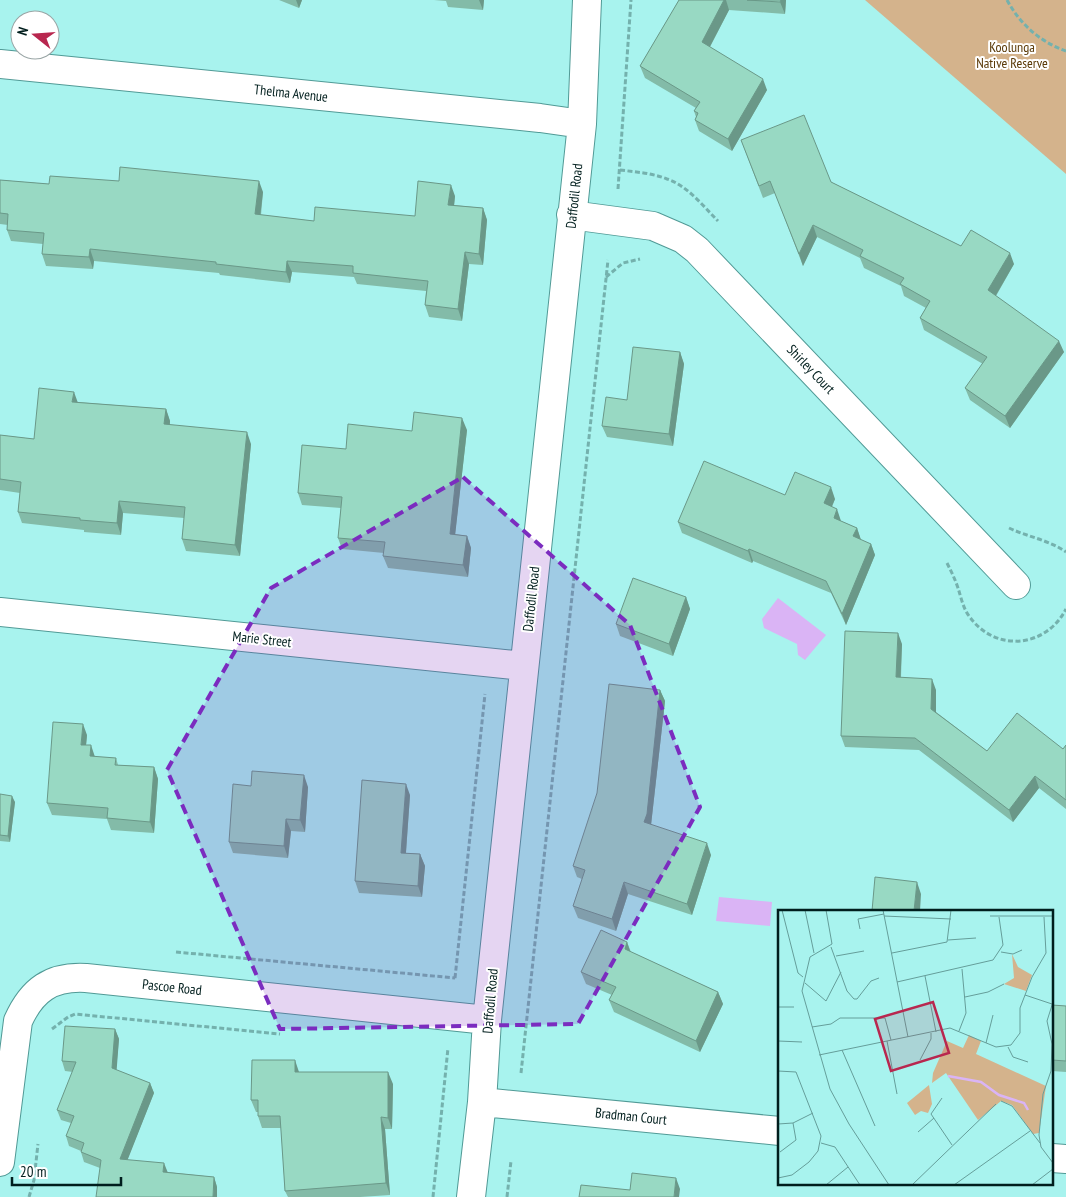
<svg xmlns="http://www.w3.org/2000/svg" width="1066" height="1197" viewBox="0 0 1066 1197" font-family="'PT Sans Narrow',sans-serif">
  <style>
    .green { fill: #d4b38c }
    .water { fill: #dab4f5 }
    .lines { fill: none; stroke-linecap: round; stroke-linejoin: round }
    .minor-casing { stroke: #519a96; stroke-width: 30 }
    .path { stroke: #74b1ad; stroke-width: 3; stroke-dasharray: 5 2.5; stroke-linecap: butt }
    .minor { stroke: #fff; stroke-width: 28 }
    .wall { fill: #83bba8 }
    .shaded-wall { fill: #6a9888 }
    .building { fill: #98d9c3; stroke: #6a9888 }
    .marked { fill: #7b2cbf; fill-opacity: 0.2; stroke: #7b2cbf; stroke-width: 4; stroke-dasharray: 10 6; stroke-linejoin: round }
    .labels { text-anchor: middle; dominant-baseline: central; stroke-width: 4; stroke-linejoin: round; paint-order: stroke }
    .park-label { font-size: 14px; fill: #5b3a08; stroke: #fff }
    .street-label { font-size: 14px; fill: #001e1d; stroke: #fff }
    .inset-river { fill: none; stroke: #dab4f5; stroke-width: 2.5 }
    .inset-road { fill: none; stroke: #659e9a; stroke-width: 1 }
    .view { fill: #b8274f; fill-opacity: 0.15; stroke: #b8274f; stroke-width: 2.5 }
    .inset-edge { fill: none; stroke: #001e1d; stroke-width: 2.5 }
  </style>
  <rect width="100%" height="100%" fill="#a8f3ee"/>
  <path class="green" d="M865,0H1066V174Z"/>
  <path class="water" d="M778,598L826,635L805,660L798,655L797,644L764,628L762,619Z
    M719,897L772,902L770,926L716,921Z"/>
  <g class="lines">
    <g class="minor-casing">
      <path id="minor" d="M0,64L540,118L582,124
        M571,215L653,226L683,239L697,250L1016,585
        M0,612L524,666
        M482,1102L780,1131
        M1052,1158L1066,1159
        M0,1162L18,1021C32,990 51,976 86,978L487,1020
        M471,1197L482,1102L487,1020L582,124L587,0"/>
    </g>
    <path class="path" d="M1007,0C1020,24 1040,42 1066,51
      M620,170C636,172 652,173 667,179C688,186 703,206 718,221
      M618,189L631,0
      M606,277L623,263L640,259
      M1009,528C1028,537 1049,540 1066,552
      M947,563C951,571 955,579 958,588C961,597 963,608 969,616C995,653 1046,648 1066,609
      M176,952L455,978
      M455,978L485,694
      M52,1029L68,1017L75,1014L280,1034
      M521,1073L608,260
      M29,1197L34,1180L38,1144
      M433,1197L448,1048
      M507,1197L511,1161"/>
    <use href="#minor" class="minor"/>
  </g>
  <path class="wall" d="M279,0H302L299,8Z
    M434,0H484L483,10L448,7L446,1Z
    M679,0H786L785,14L729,10L710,47L767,90L732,151L699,131L695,120L696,117L694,111L696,108L645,78L640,66Z
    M741,140L831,182L961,246L1014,264L996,296L1064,352L1010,428L970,400L965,388L983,364L924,330L920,318L926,308L904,296L901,286L864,268L860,258L817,237L803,266L775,193L763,198Z
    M0,180L49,184L263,192L261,215L314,221L415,216L455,196L454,205L483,208L487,220L483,265L469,264L462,321L429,317L425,305L426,291L357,284L354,277L292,272L290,283L220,275L219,273L94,261L93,269L46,266L42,254L43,244L11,241L7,230L8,225L0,224Z
    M680,352L684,364L673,446L607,437L602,426L627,400Z
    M77,402L166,409L170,421V425L251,444L240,556L186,551L182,539L184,518L123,513L121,535L84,532V530L22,523L18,512L20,493L0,490V435L34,439Z
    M467,430L455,534L467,536L471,548L468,577L388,568L383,556L384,553L342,549L338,538L341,508L302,505L298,493L346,449L412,431Z
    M785,495L835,499L832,507L841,521L857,528L861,540L871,544L875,555L846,625L831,593L753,561L752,563L682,533L678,522Z
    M686,597L690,609L673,656L620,636L616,624Z
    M902,644L901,678L936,690V712L987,751L1063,749L1066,745V809L1039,788L1013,822L919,750L845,747L841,736Z
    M660,690L665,701L651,825L711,855L692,915L628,894L616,931L578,918L573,906L582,879L577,877L573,866Z
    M87,735L86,745L95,757L116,758L118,765L154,767L158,779L154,833L111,830L107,819L52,815L47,803Z
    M251,786L308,787L305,832L291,831L288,858L233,853L229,842Z
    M0,794L15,802L10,842L0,841Z
    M410,795L406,853L420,854L425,866L422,897L359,893L355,881Z
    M627,942L631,952L718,992L723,1004L700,1052L614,1012L609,1000L612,995L586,984L581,972Z
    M1052,1005L1066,1006V1072L1052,1071Z
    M115,1029L119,1039L116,1070L150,1083L154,1093L127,1160L167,1172L214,1177L217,1187L100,1168L84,1162L81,1152V1151L69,1146L66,1136L71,1123L61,1120L57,1110L73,1072L65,1071L62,1061Z
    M299,1072L393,1084L392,1129H385L390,1195L360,1197H288L285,1191L281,1128H262L258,1116V1112H256L251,1100Z"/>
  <path class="shaded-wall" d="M296,0H302L299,8Z
    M479,0H484L483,10Z
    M724,0H726L729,10L706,54L702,42Z
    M781,0H786L785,14L780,2Z
    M763,79L767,90L732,151L728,139Z
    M259,181L263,192L259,226L255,214Z
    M451,185L455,196L453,216L448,205Z
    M483,208L487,220L483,265L479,254Z
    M813,225L817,237L803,266L799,254Z
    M90,249L94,261L93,269L89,257Z
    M465,252L469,264L462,321L458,309Z
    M1010,253L1014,264L992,302L988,290Z
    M287,261L292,272L290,283L286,272Z
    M1059,341L1064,352L1010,428L1005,416Z
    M680,352L684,364L673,446L669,434Z
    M74,392L78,403L72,402Z
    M166,409L170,421L169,436L164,424Z
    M462,418L467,430L454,545L450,534Z
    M247,432L251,444L240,556L235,545Z
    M831,487L835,499L828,515L824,503Z
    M119,501L123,513L121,535L117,523Z
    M837,509L841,521L838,530L834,518Z
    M857,528L861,540L853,536Z
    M467,536L471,548L468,577L463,565Z
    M871,544L875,555L846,625L842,614Z
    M749,549L753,561L752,563L748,551Z
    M686,597L690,609L673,656L669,644Z
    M898,633L902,644L900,689L896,677Z
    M932,679L936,690V720L931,709Z
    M660,690L665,701L651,825L644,822Z
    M83,724L87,735L85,756L81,745Z
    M91,745L95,757L90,756Z
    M154,767L158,779L154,833L150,822Z
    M304,775L308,787L305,832L300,820Z
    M1035,776L1039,788L1013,822L1009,810Z
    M406,784L410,795L405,865L401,853Z
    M12,796L15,802L10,842L8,836Z
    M286,819L291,831L288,858L284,846Z
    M707,843L711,855L692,915L687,904Z
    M420,854L425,866L422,897L418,886Z
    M624,882L628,894L616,931L612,919Z
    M917,882L921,894L920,911H914Z
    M627,942L631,954L625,949Z
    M718,992L723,1004L700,1052L696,1041Z
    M115,1029L119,1039L116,1078L112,1068Z
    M295,1060L299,1072H295Z
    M388,1072L393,1084L392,1129L388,1118Z
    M150,1083L154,1093L124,1169L120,1159Z
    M381,1117L385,1129L390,1195L386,1183Z
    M164,1163L168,1173L163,1172Z
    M214,1177L217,1187V1197H213Z
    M676,1178L680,1189L679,1197H674Z"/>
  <path class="building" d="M679,0H724L702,42L763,79L728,139L695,120L698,113L694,111L700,102L640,66Z
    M747,0H781L780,2Z
    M804,115L831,182L961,246L971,230L1010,253L988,290L1059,341L1005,416L965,388L987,357L920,318L930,301L900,284L904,278L860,256L863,250L813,225L799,254L770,181L759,186L741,140Z
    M120,167L259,181L255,214L314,221L315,207L415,216L418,181L451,185L448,205L483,208L479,254L465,252L458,309L425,305L428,281L353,273V266L287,261L286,272L216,264V262L90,249L89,257L42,254L44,233L7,230L8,214L0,213V180L49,184L50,176L119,181Z
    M633,347L680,352L669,434L602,426L606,397L627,400Z
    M39,388L74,392L72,402L166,409L164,424L247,432L235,545L182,539L185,507L119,501L117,523L80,520V518L18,512L21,482L0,479V435L34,439Z
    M414,412L462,418L450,534L467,536L463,565L383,556L385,542L338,538L342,497L298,493L302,445L346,449L348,424L412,431Z
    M704,461L785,495L795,472L831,487L824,503L837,509L834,518L857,528L853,536L871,544L842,614L826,581L749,549L748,551L678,522Z
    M633,578L686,597L669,644L616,624Z
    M845,631L898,633L896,677L932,679L931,709L987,751L1017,713L1063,749L1066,745V800L1035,776L1009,810L915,738L841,736Z
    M609,684L660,690L647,814L644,822L707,843L687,904L624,882L612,919L573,906L585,870L573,866L597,793Z
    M53,722L83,724L81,745H91L90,756L116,758L115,765L154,767L150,822L107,818L108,808L47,803Z
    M252,771L304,775L300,820L286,819L284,846L229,842L233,784L251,786Z
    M362,780L406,784L401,853L420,854L418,886L355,881Z
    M0,794L12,796L8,836L0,835Z
    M875,877L917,882L914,911H872Z
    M601,930L627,942L625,949L718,992L696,1041L609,1000L616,987L581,972Z
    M1052,1005L1066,1006V1061L1052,1060Z
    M65,1026L115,1029L112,1068L150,1083L120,1159L164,1163L163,1172L214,1177L213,1197H96L101,1160L81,1152L84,1143L66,1136L74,1116L57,1110L76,1062L62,1061Z
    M252,1060H295V1072H388V1118L381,1117L386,1183L285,1191L280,1116H258V1100H251Z
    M632,1173L676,1178L674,1197H579L581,1185L630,1190Z"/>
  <path class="marked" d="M463,477L630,625L700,807L578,1024L280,1029L167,770L271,588Z"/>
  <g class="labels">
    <g class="park-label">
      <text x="1012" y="47">Koolunga<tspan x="1012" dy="16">Native Reserve</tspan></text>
    </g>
    <g class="street-label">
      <text transform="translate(291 93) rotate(6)">Thelma Avenue</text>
      <text transform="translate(574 196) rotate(-84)">Daffodil Road</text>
      <text transform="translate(811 369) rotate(46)">Shirley Court</text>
      <text transform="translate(531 599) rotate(-84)">Daffodil Road</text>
      <text transform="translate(262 639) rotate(6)">Marie Street</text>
      <text transform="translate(172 987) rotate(6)">Pascoe Road</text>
      <text transform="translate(490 1001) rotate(-85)">Daffodil Road</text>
      <text transform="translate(631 1116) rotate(6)">Bradman Court</text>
    </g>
  </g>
  <g transform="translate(778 910)">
    <rect width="275" height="275" fill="#a8f3ee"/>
    <path d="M234,44L240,57L254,65L248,81L226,74L236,68ZM191,125L203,131L198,144L268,176L261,223L255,224L234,195L223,191L200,210L168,163L154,173L155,163L169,131L185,138ZM151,175L154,194L150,203L143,201L137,205L129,193Z" fill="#d4b38c"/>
    <path class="inset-river" d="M170,166L203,172L221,185L246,193L250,200"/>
    <path class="inset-road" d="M4,0L20,63L25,67M27,0L36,43M48,0L54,34L32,47L24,81L52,179L71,214L111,275M105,0L130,127M106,6L173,9M212,6H275M82,19L80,9L106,4M170,30L198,28M53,37L69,81L76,89H79L93,71L101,68M223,42L235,44L244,40M114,43L169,32L173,0M58,46L86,41M147,66L158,122M119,72L215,50L225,35L221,7M27,73L48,91L63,62M247,85L274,94M187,87L210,82L226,74M275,92L269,111L274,134L273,161L265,184L261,225L263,237L275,253M0,97H16M34,117L53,114L62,108H107L113,130M181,121L188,103L184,59M0,131L24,132M109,131L119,184M208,133L215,105M230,137L235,147L250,152M64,140L97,216M41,145L172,118L218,137L233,135L242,123V98L254,67L268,43L266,7M142,150L153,129V123M0,161L18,162L43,226L40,241L31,252L14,265L0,268M164,188L153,204L174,235M223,191L234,196L262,233M0,214L15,213L35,203M140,222L156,208M43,233L57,237L82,275M2,242L18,230L15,213M48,275L70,257M134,275L218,194M176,275L252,221M254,275L275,259"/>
    <path class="view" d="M155,92L171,143L113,161L97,109Z"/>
    <rect width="275" height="275" class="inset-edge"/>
  </g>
  <g transform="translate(35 35) rotate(287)"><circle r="24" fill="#ffffff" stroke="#99a5a5"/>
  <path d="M0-4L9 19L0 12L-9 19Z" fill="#b8274f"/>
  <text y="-8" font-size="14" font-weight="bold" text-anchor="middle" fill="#001e1d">N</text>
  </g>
  <path d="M12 1177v8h109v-8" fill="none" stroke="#001e1d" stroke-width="2.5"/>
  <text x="20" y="1177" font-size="15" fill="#001e1d" stroke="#ffffff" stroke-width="4" paint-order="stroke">20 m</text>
</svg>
